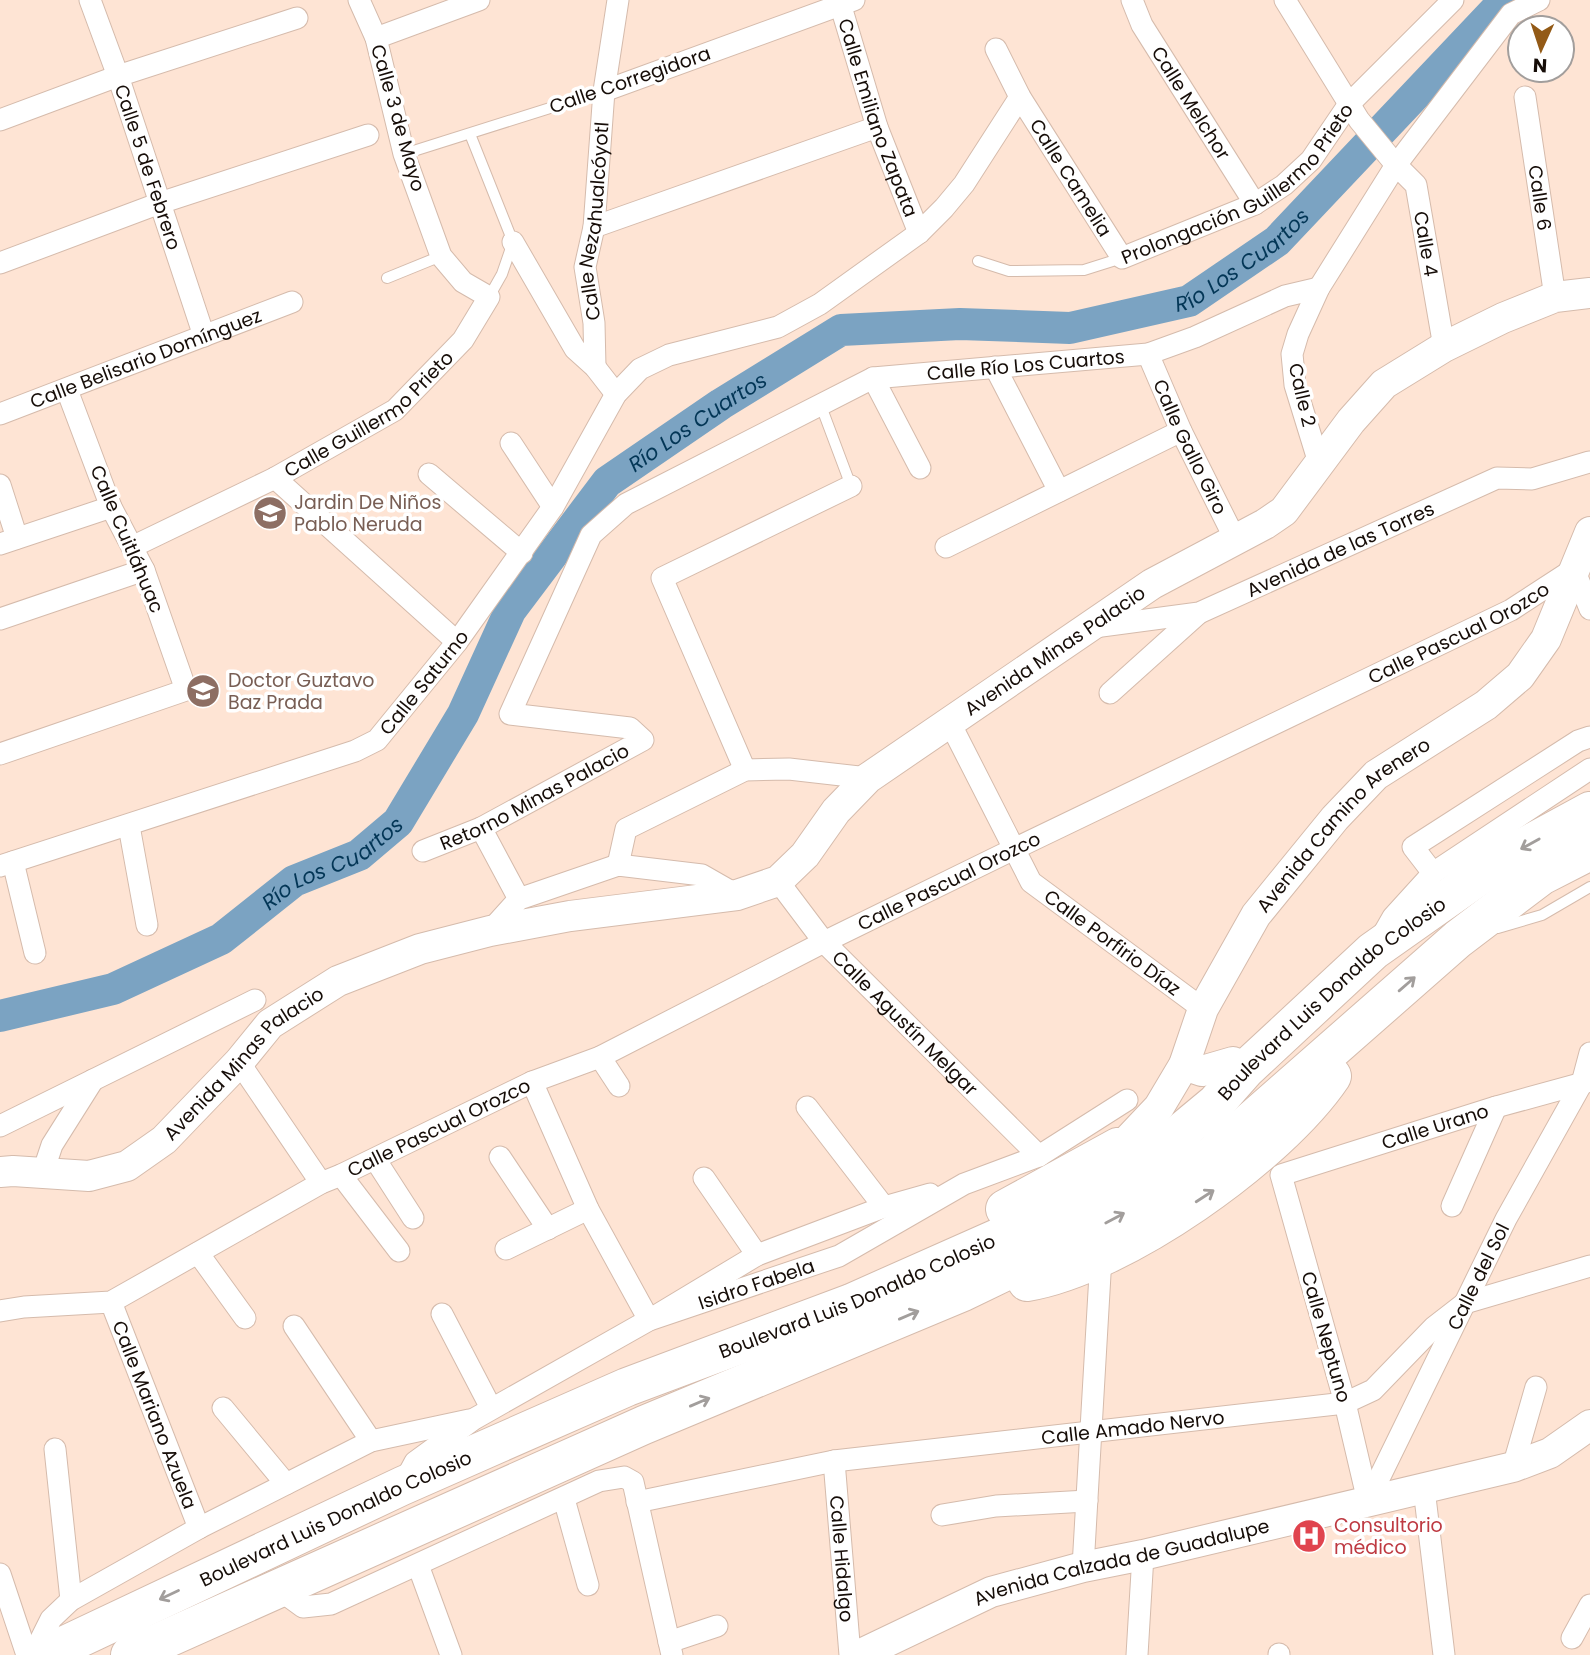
<svg xmlns="http://www.w3.org/2000/svg" width="1590" height="1655" viewBox="0 0 1590 1655" font-family="Poppins,sans-serif">
  <style>
    .lines { fill: none; stroke-linecap: round; stroke-linejoin: round }
    .river { stroke: #7ba3c2; stroke-width: 32 }
    .lane-casing { stroke: #d5bbac; stroke-width: 12 }
    .street-casing { stroke: #d5bbac; stroke-width: 23 }
    .secondary-casing { stroke: #d5bbac; stroke-width: 32 }
    .highway-casing { stroke: #d5bbac; stroke-width: 40 }
    .lane { stroke: #fff; stroke-width: 10 }
    .street { stroke: #fff; stroke-width: 21 }
    .secondary { stroke: #fff; stroke-width: 30 }
    .highway { stroke: #fff; stroke-width: 38 }
    .oneway { stroke: #a29e9c }
    .labels { text-anchor: middle; dominant-baseline: central; stroke-width: 7; stroke-linejoin: round; paint-order: stroke }
    .street-label { font-size: 19px; fill: #160d08; stroke: #fff }
    .education-label { font-size: 19px; fill: #785e54; stroke: #fff; text-anchor: start }
    .health-label { font-size: 19px; fill: #be3a42; stroke: #fff; text-anchor: start }
    .water-label { font-size: 21px; font-style: italic; fill: #033656; stroke: #fff }
  </style>
  <rect width="100%" height="100%" fill="#fee4d4"/>
  <g class="lines">
    <path class="river" id="s1" d="M0,1016L113,989L221,939L294,881L359,855L398,822L463,714L510,611L607,482L721,404L841,330L960,324L1070,328L1189,301L1277,241L1505,0"/>
    <g class="lane-casing">
      <path id="lane" d="M470,134L513,242L502,274L489,297
        M404,154L604,91
        M978,261L1009,271L1084,270L1122,258
        M387,278L441,256
        M821,406L851,486
        M1498,928L1542,915L1590,887"/>
    </g>
    <g class="street-casing">
      <g id="street">
        <path id="s2" d="M90,0L118,76L204,336"/>
        <path id="s3" d="M839,0L877,127L919,233"/>
        <path id="s4" d="M1132,0L1142,25L1255,204"/>
        <path id="s5" d="M1285,0L1359,120L1396,165L1416,185L1444,347"/>
        <path d="M376,38L479,0"/>
        <path id="s6" d="M996,49L1020,97L1122,258L1255,204L1284,185L1311,160L1349,104L1453,0"/>
        <path d="M604,91L854,0"/>
        <path id="s7" d="M1525,97L1555,297"/>
        <path d="M0,120L118,76L297,18"/>
        <path d="M594,227L877,127"/>
        <path d="M513,242L575,349L595,367L616,394"/>
        <path d="M0,263L160,203L368,135"/>
        <path id="s8" d="M1148,354L1181,431L1235,539"/>
        <path id="s9" d="M595,367L594,323L585,267L594,227L604,91L618,0"/>
        <path d="M995,367L1059,491"/>
        <path d="M873,378L920,468"/>
        <path id="s10" d="M0,414L292,302"/>
        <path d="M511,443L553,507"/>
        <path d="M1319,463L1295,385L1292,354L1298,334L1319,288L1396,165L1511,14L1539,0"/>
        <path d="M429,474L522,553"/>
        <path d="M275,478L457,642"/>
        <path d="M0,485L17,538"/>
        <path d="M0,544L111,507"/>
        <path id="s11" d="M132,547L275,478L395,410L463,340L489,297L463,282L441,256L404,154L376,38L359,0"/>
        <path d="M946,547L1181,431"/>
        <path d="M0,619L144,570"/>
        <path id="s12" d="M1094,627L1199,613L1497,478L1532,479L1589,462"/>
        <path d="M1110,693L1199,613"/>
        <path id="s13" d="M949,721L1031,882L1203,1009"/>
        <path d="M0,754L186,690L144,570L111,507L67,390"/>
        <path d="M745,770L662,578L851,486"/>
        <path d="M129,826L147,925"/>
        <path d="M481,828L519,899"/>
        <path id="s14" d="M423,851L481,828L643,740L630,728L510,714L591,535L626,504L873,378L1148,354L1195,337L1285,296L1319,288"/>
        <path d="M13,862L35,953"/>
        <path d="M618,865L626,829L745,770L789,769L868,778"/>
        <path id="s15" d="M0,866L355,751L377,740L457,642L553,507L616,394L640,369L669,355L778,327L820,304L919,233L944,208L964,184L1020,97"/>
        <path d="M1433,873L1413,847L1578,741L1590,737"/>
        <path id="s16" d="M778,881L824,942L1039,1156"/>
        <path d="M490,931L519,899L618,865L702,875L737,895"/>
        <path d="M1385,931L1393,917L1433,873L1590,769"/>
        <path d="M600,1057L619,1086"/>
        <path d="M239,1062L321,1183"/>
        <path d="M532,1082L588,1209L649,1320L757,1255L884,1207L930,1194"/>
        <path d="M807,1107L884,1207"/>
        <path d="M0,1126L255,1000"/>
        <path d="M500,1157L548,1229"/>
        <path d="M375,1159L413,1218"/>
        <path d="M43,1172L52,1145L93,1080"/>
        <path d="M341,1175L399,1251"/>
        <path d="M704,1178L757,1255"/>
        <path d="M1452,1206L1496,1107"/>
        <path d="M506,1249L588,1209"/>
        <path d="M198,1253L245,1318"/>
        <path id="s17" d="M111,1302L199,1528"/>
        <path id="s18" d="M0,1311L24,1307L111,1302L321,1183L341,1175L532,1082L600,1057L824,942L1014,849L1511,610L1574,569L1590,609"/>
        <path d="M442,1314L491,1408"/>
        <path d="M294,1326L371,1441"/>
        <path d="M223,1408L286,1484"/>
        <path d="M55,1449L71,1600"/>
        <path id="s19" d="M834,1461L850,1655"/>
        <path d="M1513,1467L1536,1387"/>
        <path id="s20" d="M408,1475L415,1462L474,1419L649,1320L839,1256L964,1184L1039,1156L1127,1100"/>
        <path d="M1424,1489L1444,1655"/>
        <path d="M564,1499L588,1585"/>
        <path id="s21" d="M1368,1501L1345,1403L1281,1175L1496,1107L1590,1081"/>
        <path id="s22" d="M1368,1501L1506,1219L1582,1083L1590,1053"/>
        <path id="s23" d="M637,1502L834,1461L1345,1403L1373,1390L1434,1327L1465,1303L1590,1266"/>
        <path d="M942,1515L996,1506L1087,1501"/>
        <path d="M418,1565L451,1655"/>
        <path d="M1083,1567L1101,1257"/>
        <path d="M0,1574L27,1655"/>
        <path d="M277,1588L303,1607L331,1604L599,1481L624,1477L633,1482L672,1655"/>
        <path d="M1572,1638L1590,1605"/>
        <path d="M669,1642L717,1626"/>
        <path d="M33,1655L51,1619L71,1600L199,1528L371,1441L469,1420"/>
        <path d="M1137,1655L1143,1555"/>
        <path d="M1279,1655V1654"/>
      </g>
    </g>
    <g class="secondary-casing">
      <g id="secondary">
        <path d="M1184,1065L1202,1071L1233,1062"/>
        <path id="s24" d="M1125,1143L1159,1107L1184,1065L1203,1009L1256,915L1335,818L1376,775L1486,705L1520,676L1546,639L1590,532"/>
        <path id="s25" d="M0,1172L13,1171L89,1176L127,1166L164,1140L239,1062L270,1024L338,981L420,949L490,931L570,916L737,895L778,881L805,855L836,811L868,778L1152,584L1265,524L1284,511L1351,421L1384,384L1444,347L1503,318L1555,297L1590,293"/>
        <path id="s26" d="M859,1655L991,1592L1083,1567L1143,1555L1513,1467L1550,1453L1590,1425"/>
      </g>
    </g>
    <g class="highway-casing">
      <g id="highway">
        <path d="M1005,1209L1118,1147"/>
        <path d="M1027,1282C1122,1266 1278,1156 1332,1076"/>
        <path id="s27" d="M44,1655L402,1486L627,1387L851,1303L1072,1205L1151,1157L1216,1103L1246,1069L1373,951L1509,855L1590,811"/>
        <path d="M130,1655L644,1425L963,1292L1122,1215L1212,1155L1458,939L1541,876L1590,851"/>
      </g>
    </g>
    <use href="#lane" class="lane"/>
    <use href="#street" class="street"/>
    <use href="#secondary" class="secondary"/>
    <use href="#highway" class="highway"/>
  </g>
  <defs><path id="oneway-shaft" d="M-6 0H5M1.5-3L5.5 0L1.5 3" fill="none" stroke-width="1.6" stroke-linecap="round" stroke-linejoin="round" transform="scale(1.75)"/></defs>
  <g class="oneway">
    <use href="#oneway-shaft" transform="translate(1530 844) rotate(151)"/>
    <use href="#oneway-shaft" transform="translate(1407 984) rotate(-41)"/>
    <use href="#oneway-shaft" transform="translate(1205 1196) rotate(-33)"/>
    <use href="#oneway-shaft" transform="translate(1115 1218) rotate(-28)"/>
    <use href="#oneway-shaft" transform="translate(909 1315) rotate(-23)"/>
    <use href="#oneway-shaft" transform="translate(700 1402) rotate(-23)"/>
    <use href="#oneway-shaft" transform="translate(169 1595) rotate(155)"/>
  </g>
  <defs>
    <g id="school-disc" transform="scale(1.75)"><circle r="9.5" fill="#8d6e63" stroke="#fff"/><path d="M0-5L7-2L0 1L-7-2ZM-4 1L0 2.5L4 1V4Q0 6-4 4Z" fill="#fff"/></g>
    <g id="hospital-disc" transform="scale(1.75)"><circle r="9.5" fill="#e0444e" stroke="#fff"/><path d="M-5-5h3v3.5h4V-5h3V5h-3V1.5h-4V5h-3Z" fill="#fff"/></g>
  </defs>
  <g fill-rule="evenodd">
    <use href="#school-disc" x="270" y="513"/>
    <use href="#school-disc" x="203" y="691"/>
    <use href="#hospital-disc" x="1309" y="1536"/>
  </g>
  <g class="labels">
    <g class="street-label">
      <text transform="translate(630 80) rotate(-19)">Calle Corregidora</text>
      <text stroke="none"><textPath href="#s4" startOffset="119">Calle Melchor</textPath></text>
      <text stroke="none"><textPath href="#s3" startOffset="124">Calle Emiliano Zapata</textPath></text>
      <text transform="translate(398 118) rotate(74)">Calle 3 de Mayo</text>
      <text stroke="none"><textPath href="#s2" startOffset="177">Calle 5 de Febrero</textPath></text>
      <text stroke="none"><textPath href="#s6" startOffset="149">Calle Camelia</textPath></text>
      <text stroke="none"><textPath href="#s6" startOffset="385">Prolongación Guillermo Prieto</textPath></text>
      <text stroke="none"><textPath href="#s7" startOffset="102">Calle 6</textPath></text>
      <text stroke="none"><textPath href="#s9" startOffset="147">Calle Nezahualcóyotl</textPath></text>
      <text stroke="none"><textPath href="#s5" startOffset="287">Calle 4</textPath></text>
      <text stroke="none"><textPath href="#s10" startOffset="156">Calle Belisario Domínguez</textPath></text>
      <text stroke="none"><textPath href="#s14" startOffset="1059">Calle Río Los Cuartos</textPath></text>
      <text transform="translate(1302 395) rotate(77)">Calle 2</text>
      <text stroke="none"><textPath href="#s11" startOffset="273">Calle Guillermo Prieto</textPath></text>
      <text stroke="none"><textPath href="#s8" startOffset="102">Calle Gallo Giro</textPath></text>
      <text transform="translate(127 539) rotate(67)">Calle Cuitláhuac</text>
      <text stroke="none"><textPath href="#s12" startOffset="261">Avenida de las Torres</textPath></text>
      <text stroke="none"><textPath href="#s18" startOffset="1617">Calle Pascual Orozco</textPath></text>
      <text stroke="none"><textPath href="#s25" startOffset="1228">Avenida Minas Palacio</textPath></text>
      <text stroke="none"><textPath href="#s15" startOffset="472">Calle Saturno</textPath></text>
      <text stroke="none"><textPath href="#s14" startOffset="124">Retorno Minas Palacio</textPath></text>
      <text stroke="none"><textPath href="#s24" startOffset="392">Avenida Camino Arenero</textPath></text>
      <text stroke="none"><textPath href="#s18" startOffset="1050">Calle Pascual Orozco</textPath></text>
      <text stroke="none"><textPath href="#s13" startOffset="282">Calle Porfirio Díaz</textPath></text>
      <text stroke="none"><textPath href="#s27" startOffset="1456">Boulevard Luis Donaldo Colosio</textPath></text>
      <text stroke="none"><textPath href="#s16" startOffset="191">Calle Agustín Melgar</textPath></text>
      <text stroke="none"><textPath href="#s25" startOffset="285">Avenida Minas Palacio</textPath></text>
      <text stroke="none"><textPath href="#s21" startOffset="499">Calle Urano</textPath></text>
      <text stroke="none"><textPath href="#s18" startOffset="483">Calle Pascual Orozco</textPath></text>
      <text stroke="none"><textPath href="#s22" startOffset="250">Calle del Sol</textPath></text>
      <text stroke="none"><textPath href="#s20" startOffset="402">Isidro Fabela</textPath></text>
      <text stroke="none"><textPath href="#s27" startOffset="889">Boulevard Luis Donaldo Colosio</textPath></text>
      <text transform="translate(1326 1337) rotate(74)">Calle Neptuno</text>
      <text stroke="none"><textPath href="#s17" startOffset="121">Calle Mariano Azuela</textPath></text>
      <text stroke="none"><textPath href="#s23" startOffset="502">Calle Amado Nervo</textPath></text>
      <text stroke="none"><textPath href="#s27" startOffset="322">Boulevard Luis Donaldo Colosio</textPath></text>
      <text stroke="none"><textPath href="#s19" startOffset="98">Calle Hidalgo</textPath></text>
      <text stroke="none"><textPath href="#s26" startOffset="280">Avenida Calzada de Guadalupe</textPath></text>
    </g>
    <g class="education-label">
      <text x="294" y="502">Jardin De Niños<tspan x="294" dy="22">Pablo Neruda</tspan></text>
      <text x="228" y="680">Doctor Guztavo<tspan x="228" dy="22">Baz Prada</tspan></text>
    </g>
    <g class="health-label">
      <text x="1334" y="1525">Consultorio<tspan x="1334" dy="22">médico</tspan></text>
    </g>
    <g class="water-label">
      <text stroke="none"><textPath href="#s1" startOffset="1547">Río Los Cuartos</textPath></text>
      <text stroke="none"><textPath href="#s1" startOffset="959">Río Los Cuartos</textPath></text>
      <text stroke="none"><textPath href="#s1" startOffset="371">Río Los Cuartos</textPath></text>
    </g>
  </g>
  <g transform="translate(1541 49) rotate(183)"><circle r="33" fill="#ffffff" stroke="#a29e9c" stroke-width="2"/>
  <path d="M0-5L12 26L0 18L-12 26Z" fill="#935a16"/>
  <text y="-10" font-size="19" font-weight="bold" text-anchor="middle" fill="#160d08">N</text>
  </g>
</svg>
